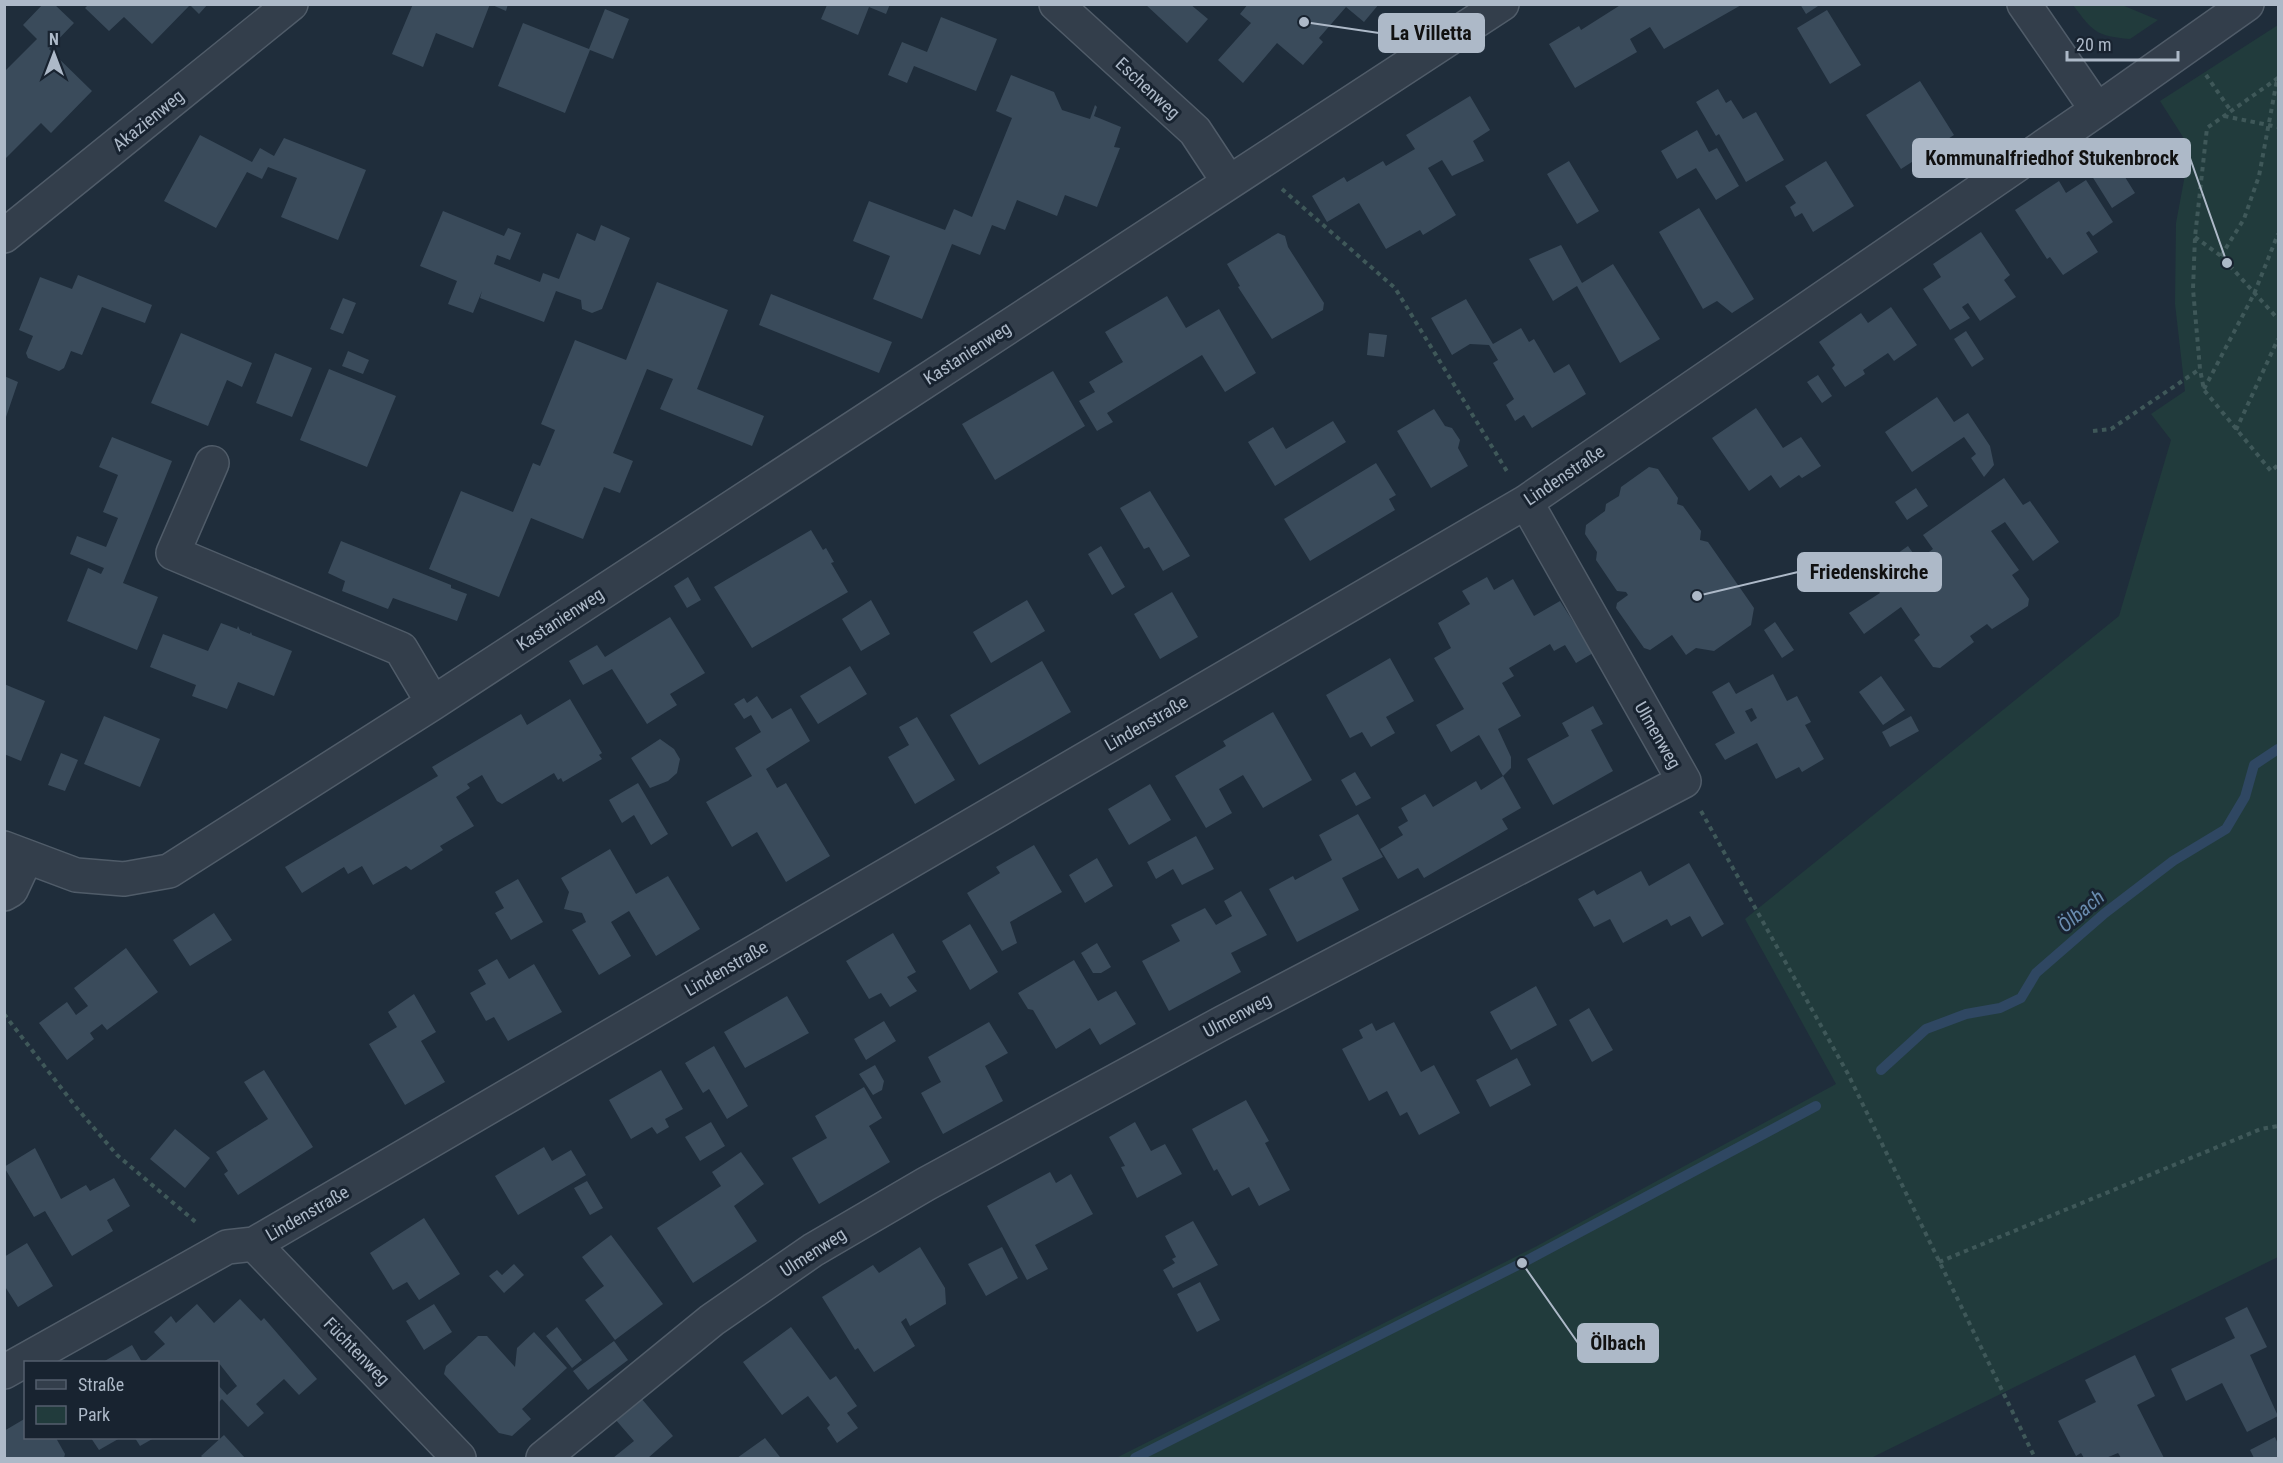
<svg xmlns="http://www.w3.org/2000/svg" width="2283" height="1463" viewBox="0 0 2283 1463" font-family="'Roboto Condensed',sans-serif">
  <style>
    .green { fill: #213b3c }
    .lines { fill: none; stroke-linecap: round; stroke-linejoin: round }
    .stream { stroke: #2f4762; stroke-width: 10 }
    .building { fill: #3a4b5b; fill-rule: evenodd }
    .street-casing { stroke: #505c69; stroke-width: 36 }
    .path { stroke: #3f5859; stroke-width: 4; stroke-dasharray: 4.5 4.5; stroke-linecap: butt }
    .street { stroke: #333e4b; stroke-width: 33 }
    .labels { text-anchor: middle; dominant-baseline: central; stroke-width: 6; stroke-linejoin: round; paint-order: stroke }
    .street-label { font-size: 18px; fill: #adb9c8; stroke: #182330 }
    .water-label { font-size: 20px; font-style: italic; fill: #6a8caf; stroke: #182330 }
    .leader { fill: none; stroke: #adb9c8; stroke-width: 2 }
    .callout-dot { fill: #adb9c8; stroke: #182330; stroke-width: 2 }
    .callout { fill: #adb9c8; stroke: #adb9c8; stroke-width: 2 }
    .callout-label { font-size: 20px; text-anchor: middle; font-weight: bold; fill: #111 }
  </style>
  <rect width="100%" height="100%" fill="#1f2d3b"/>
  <path class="green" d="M2073,5H2122L2158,20L2130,39C2096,36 2093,32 2073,5Z
    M2278,25V1257L1871,1458H1116L1535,1247L1836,1084L1745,919L2119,616L2171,440L2151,414L2185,391L2175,304L2176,223L2190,148L2160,101Z"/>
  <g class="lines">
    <path class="stream" d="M1881,1070L1926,1029L1966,1014L2000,1008L2021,998L2036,973L2105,913L2173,861L2226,829L2245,797L2254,765L2278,749
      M1135,1458L1522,1263L1816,1106"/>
  </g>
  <path class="building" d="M43,4H54L74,23L49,49L92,91L51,133L41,123L4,160V72L37,39L23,25Z
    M89,4H208L199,14L190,5L152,44L124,17L109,31L85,8Z
    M413,4H490L473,48L436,33L423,67L392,54Z
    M490,4H508L506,11Z
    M864,4H890L886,14L869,7L858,35L821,19L827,5Z
    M1145,4H1190L1208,19L1187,43Z
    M1248,4H1379L1364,22L1346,7L1319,38L1323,42L1303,65L1277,43L1243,83L1218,60L1251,23L1240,14Z
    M1622,4H1743L1664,49L1650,27L1630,39L1637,52L1575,88L1549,44L1579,26L1581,30Z
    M1800,4H1821L1806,14Z
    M605,9L629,19L613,59L590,50L565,113L498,86L523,23L589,49Z
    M1827,10L1861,65L1830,84L1797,28Z
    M941,17L997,39L976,91L914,66L907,83L888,75L902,42L927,52Z
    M1011,75L1054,92L1062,110L1090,119L1095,105L1097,107L1094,116L1121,127L1114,147L1120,148L1097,207L1065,195L1057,216L1017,200L1005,230L992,225L980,255L952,244L922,319L873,299L890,256L853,241L869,201L945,230L954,209L972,217L1012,118L996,111Z
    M1920,81L1954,135L1901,169L1866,115Z
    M1718,89L1726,103L1731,100L1743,119L1756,112L1784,160L1746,182L1719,134L1716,136L1696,102Z
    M1470,96L1490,130L1473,141L1484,161L1452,176L1442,160L1428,168L1456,215L1423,235L1420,230L1386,249L1359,203L1327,222L1312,196L1344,177L1347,182L1383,161L1386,166L1415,149L1406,135Z
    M1697,130L1709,152L1717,148L1739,186L1716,200L1696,168L1677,179L1661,151Z
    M200,135L252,162L260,148L274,156L284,138L366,170L338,240L281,217L297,178L268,167L262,179L247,172L216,228L164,201Z
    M2108,150L2135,193L2112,208L2085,165Z
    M1569,161L1599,211L1577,224L1547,174Z
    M1826,161L1854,206L1813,232L1802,213L1795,217L1790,207L1796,203L1785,186Z
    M2086,180L2113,222L2093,236L2089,231L2086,233L2098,252L2063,275L2050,257L2047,259L2015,210L2059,181L2066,193Z
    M1699,208L1754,299L1732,313L1717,301L1703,309L1659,232Z
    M443,211L504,236L508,228L521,233L510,260L497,255L494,264L540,282L543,273L559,279L577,233L595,241L601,225L630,238L602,309L592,313L582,309L581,300L556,291L544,322L480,298L482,291L473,313L448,304L457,281L420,266Z
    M1981,232L2010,275L2004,280L2016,297L1980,321L1968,303L1962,307L1970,318L1950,330L1923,289L1941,277L1933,264Z
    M1278,233L1285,236L1288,247L1324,303L1323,310L1272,339L1238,287L1240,286L1227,264Z
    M1561,245L1582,283L1613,264L1660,339L1620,363L1577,286L1553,301L1529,259Z
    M78,275L152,305L145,323L102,307L82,355L71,351L64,368L59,371L28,358L26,353L33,336L19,330L40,277L72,289Z
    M657,282L728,310L697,389L764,416L752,446L660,409L673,379L647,369L613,453L633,461L620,493L604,487L583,539L531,518L499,597L429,569L461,491L513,512L533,463L540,466L555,430L541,424L575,340L626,360Z
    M771,294L892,342L879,373L759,325Z
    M1167,296L1186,328L1219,309L1256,373L1225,392L1202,355L1107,413L1113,422L1097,431L1079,401L1095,392L1089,382L1123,362L1105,332Z
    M343,298L356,303L343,334L330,329Z
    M1466,299L1493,344L1521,328L1529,342L1534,339L1554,373L1569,364L1586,394L1532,428L1524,415L1515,421L1506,405L1514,399L1493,363L1498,360L1489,345L1470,344L1452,355L1431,318Z
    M1891,307L1917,345L1894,361L1888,353L1863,370L1865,374L1845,387L1832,368L1835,365L1819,342L1861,313L1868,323Z
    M1966,331L1984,359L1972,367L1954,339Z
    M181,333L252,363L242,387L227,380L208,426L151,403Z
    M1369,333L1387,335L1384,357L1367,355Z
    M348,351L369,360L363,374L342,366Z
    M275,353L312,368L292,417L256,403Z
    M329,369L396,396L367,467L300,440Z
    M1053,371L1085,426L995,480L962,424Z
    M1818,375L1832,396L1822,403L1807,382Z
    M4,376L18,382L5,420L4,419Z
    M1937,397L1954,422L1968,413L1990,446L1994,465L1984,477L1971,458L1976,454L1964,437L1912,472L1885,432Z
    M1756,408L1783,448L1801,437L1821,466L1802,478L1799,475L1780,488L1771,475L1749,491L1712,438Z
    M1434,409L1445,426L1452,428L1460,440L1458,448L1468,466L1431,488L1397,431Z
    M1333,421L1346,442L1275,486L1248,442L1273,427L1286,449Z
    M112,437L172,461L123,583L158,597L137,650L67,621L88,568L101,574L104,568L70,554L77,536L106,547L118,518L103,512L118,475L99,467Z
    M1376,463L1396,495L1389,499L1395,510L1310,561L1284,519Z
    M1649,467L1658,469L1678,498L1677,504L1683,506L1701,531L1700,540L1708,542L1754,608L1751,625L1714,651L1696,648L1686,655L1672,635L1650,650L1644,648L1616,608L1617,603L1628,595L1626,592L1617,591L1596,560L1597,552L1585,534L1586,525L1605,511L1606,504L1619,496L1621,487Z
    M2004,478L2023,505L2030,501L2059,542L2033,561L2005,522L1991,531L2019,570L2012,575L2029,599L2028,606L1992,629L1987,624L1970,636L1974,642L1940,668L1933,667L1914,640L1920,635L1901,607L1864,634L1849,613L1880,593L1867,575L1908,546L1918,560L1933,549L1923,535Z
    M1916,488L1928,506L1907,520L1895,502Z
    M1150,491L1190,556L1163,571L1149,547L1144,549L1120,508Z
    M811,530L823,550L826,548L834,562L831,563L848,592L752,648L714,587Z
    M341,541L451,585V588L467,594L457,621L393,598L388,609L342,591L345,581L328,573Z
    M1101,546L1125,587L1112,595L1088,554Z
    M688,577L701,600L687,608L674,586Z
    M1487,577L1494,590L1513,579L1534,616L1560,601L1593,653L1576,663L1565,645L1554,651L1550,644L1509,668L1514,676L1502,683L1521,716L1498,729L1511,757V768L1503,776L1479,735L1451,752L1436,725L1464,709L1434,658L1451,648L1438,623L1470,604L1462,591Z
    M1172,592L1198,637L1160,659L1134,614Z
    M871,600L890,634L861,651L842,619Z
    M1027,600L1045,631L991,663L973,632Z
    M670,617L705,673L670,694L677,705L647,724L612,669L583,685L569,661L597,645L605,657Z
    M1775,622L1794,650L1782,658L1764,630Z
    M221,623L237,629L238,626L240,630L250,634L251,632L252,635L292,651L274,696L238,682L227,709L192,696L196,685L150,667L163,634L208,651Z
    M1390,658L1414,701L1386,717L1395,733L1371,747L1362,732L1350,738L1326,695Z
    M1042,661L1071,712L979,765L950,715Z
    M850,666L867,694L818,724L800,696Z
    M1773,674L1787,701L1797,696L1811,722L1805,725L1824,759L1802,772L1799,767L1776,779L1757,743L1725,760L1715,744L1735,733L1712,692L1729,682L1736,694ZM1752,708L1757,718L1751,722L1745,711Z
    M1881,676L1905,710L1883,725L1859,692Z
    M4,684L45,701L21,761L4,754Z
    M757,696L772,719L791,708L810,741L766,769L777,788L786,783L830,856L786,882L757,832L732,847L706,802L752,776L735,748L761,732L751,715L744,719L734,704L744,698L747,703Z
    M570,699L602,753L599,755L602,759L563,782L561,778L558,780L554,773L502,804L497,801L482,775L467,784L470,788L456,797L474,826L440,846L443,850L411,870L406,866L373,885L362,866L348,874L344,867L302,893L285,867L438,776L432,767L521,714L527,725Z
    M1593,706L1603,724L1591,730L1613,771L1553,805L1527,759L1569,736L1562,723Z
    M1273,712L1312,780L1263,808L1243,775L1219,789L1232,813L1206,828L1175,776L1226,746L1223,741Z
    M104,716L160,739L140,787L84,764Z
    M1911,716L1919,731L1890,747L1882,732Z
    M917,717L955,780L915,804L888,757L909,745L899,727Z
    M660,739L674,749L680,759L677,773L668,781L650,788L631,758Z
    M61,753L78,760L65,791L48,785Z
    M1355,772L1371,798L1356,806L1341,780Z
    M1503,776L1521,808L1502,819L1508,829L1424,878L1418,868L1398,879L1380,849L1403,835L1398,827L1408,821L1401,808L1425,794L1433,807L1476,781L1481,790Z
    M638,783L668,834L651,845L634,815L622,823L609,800Z
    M1150,784L1171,820L1129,845L1108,809Z
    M1358,814L1383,857L1342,878L1359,910L1297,942L1269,889L1293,876L1295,880L1332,860L1319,835Z
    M1196,836L1214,869L1182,885L1173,869L1156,879L1147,862Z
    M1034,845L1062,892L1010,922L1017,943L1002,951L967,893L1000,873L996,867Z
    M610,849L636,894L668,876L700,929L656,956L629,911L611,922L631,956L599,975L572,930L586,922L582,913L564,909L569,892L561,878Z
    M1097,858L1113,886L1085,903L1069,875Z
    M1689,863L1724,924L1702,937L1690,916L1671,926L1667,919L1623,943L1610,919L1594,927L1578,899L1594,890L1597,895L1641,871L1649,886Z
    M518,879L543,922L511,940L495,913L504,908L495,892Z
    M1241,891L1267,935L1231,953L1241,972L1169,1011L1142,961L1180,941L1171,925L1205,908L1216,925L1232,916L1224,901Z
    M214,913L232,940L190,966L173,940Z
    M970,924L998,972L970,990L942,941Z
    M893,933L916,972L907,977L917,991L890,1007L881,993L869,999L846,961Z
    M1097,943L1111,967L1101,973H1093L1081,953Z
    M126,948L158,992L107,1030L102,1024L90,1033L94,1039L67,1060L39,1023L67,1002L76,1015L88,1006L74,988Z
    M497,959L509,979L534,964L562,1012L508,1041L494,1017L486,1021L470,993L486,984L478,970Z
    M1074,960L1098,1001L1116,991L1136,1024L1100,1045L1090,1028L1056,1049L1033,1010L1028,1009L1018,993Z
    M1536,986L1557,1025L1511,1050L1490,1012Z
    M414,994L436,1032L421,1041L445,1082L405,1105L369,1044L397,1027L388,1012Z
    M787,996L809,1033L745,1068L724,1032Z
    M1589,1008L1613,1050L1592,1062L1569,1020Z
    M884,1021L896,1041L866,1060L854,1039Z
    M989,1022L1008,1053L985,1066L1003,1101L943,1134L921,1093L941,1082L928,1057Z
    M1394,1022L1421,1072L1434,1065L1460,1113L1419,1135L1407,1112L1400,1116L1387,1091L1369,1101L1342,1049L1363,1038L1359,1030L1372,1023L1376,1031Z
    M714,1046L748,1106L727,1119L709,1089L703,1093L685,1063Z
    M1517,1058L1531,1085L1490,1107L1476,1080Z
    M875,1065L884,1081L882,1090L873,1095L859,1074Z
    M264,1070L313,1147L238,1195L224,1174L228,1171L216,1152L268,1119L244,1082Z
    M661,1070L683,1109L665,1119L669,1127L657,1134L652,1127L631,1139L609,1100Z
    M864,1087L882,1118L869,1126L890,1162L819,1204L792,1158L827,1138L815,1116Z
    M1246,1100L1269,1141L1265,1143L1290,1190L1259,1206L1249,1187L1232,1196L1217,1169L1214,1171L1192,1129Z
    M711,1122L725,1146L700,1161L685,1137Z
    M1135,1122L1151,1151L1165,1144L1182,1174L1137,1198L1121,1167L1125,1166L1109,1137Z
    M175,1129L210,1158L185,1188L150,1159Z
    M544,1147L552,1161L571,1150L586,1175L518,1215L495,1176Z
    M35,1148L61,1199L86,1185L90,1191L114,1178L130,1206L107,1220L113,1231L72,1256L45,1211L34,1217L4,1167Z
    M741,1152L764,1184L734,1206L757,1241L693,1283L657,1228L721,1186L712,1172Z
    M1050,1172L1056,1183L1071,1174L1093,1214L1035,1245L1048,1269L1027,1280L987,1206Z
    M587,1181L603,1208L590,1215L574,1188Z
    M424,1218L460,1274L419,1300L407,1282L393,1290L370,1253Z
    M1193,1221L1218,1265L1173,1288L1163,1270L1175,1263L1172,1259L1176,1257L1165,1236Z
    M611,1235L663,1304L615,1340L585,1300L604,1286L582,1257Z
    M27,1243L53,1286L18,1307L4,1285V1257Z
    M920,1247L945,1288L946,1304L910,1326L906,1318L901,1322L915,1346L874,1372L858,1348L855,1350L822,1297L873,1265L879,1273Z
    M1002,1247L1018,1278L986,1296L968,1264Z
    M514,1264L524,1275L504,1293L489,1276L497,1270L502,1275Z
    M1200,1282L1220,1320L1197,1332L1177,1294Z
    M240,1299L261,1321L264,1318L317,1379L299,1395L284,1379L256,1404L264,1413L248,1427L222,1399L218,1403V1385L227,1395L237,1386L218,1362H144L165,1344L154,1332L171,1316L176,1323L197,1304L214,1323Z
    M434,1304L452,1332L424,1350L406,1321Z
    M2247,1307L2267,1347L2250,1355L2278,1416L2247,1432L2222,1383L2186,1401L2171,1369L2235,1338L2225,1318Z
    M557,1327L582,1360L572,1368L546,1336Z
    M791,1327L830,1380L836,1376L857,1406L847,1413L858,1428L837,1443L827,1428L830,1425L808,1396L782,1415L743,1362Z
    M534,1332L567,1368L522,1409L531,1419L512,1436L499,1433L444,1374L446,1366L478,1336H487L515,1367L517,1348Z
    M614,1341L628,1360L588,1390L573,1371Z
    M132,1345L142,1362H103Z
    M2135,1355L2155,1396L2137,1405L2164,1458H2121L2118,1453L2106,1458H2084L2081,1453L2076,1456L2058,1421L2096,1402L2085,1380Z
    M641,1398L673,1436L648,1458H613L634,1441L615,1419Z
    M26,1418V1438H56L65,1454L64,1458H4V1431Z
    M224,1435L245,1458H203L201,1456Z
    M2275,1437L2278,1444V1458H2254L2250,1450Z
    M91,1438H120L99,1450Z
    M135,1438H154L140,1446Z
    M765,1438L780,1457L737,1458Z"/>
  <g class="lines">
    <g class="street-casing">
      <path id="street" d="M1056,4L1195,131L1228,181
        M2024,4L2097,110
        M4,236L291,4
        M212,463L173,553L401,649L433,703
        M4,848L76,875L124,879L169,871L433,703L1502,4
        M4,894L11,890L26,858
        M254,1244L459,1458
        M4,1372L227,1247L254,1244L1526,502L2097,110L2247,4
        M543,1458L712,1320L813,1250L926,1184L1224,1022L1684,781L1526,502"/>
    </g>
    <path class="path" d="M2206,75L2231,111
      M2278,78L2207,128L2195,237L2193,289L2200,369L2204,390L2271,471L2278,465
      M2224,116L2278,127
      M1282,189L1395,288L1508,473
      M2195,237L2221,256L2278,319
      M2221,256L2244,219L2259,176L2277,80
      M2204,389L2254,294L2278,234
      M2236,430L2278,339
      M2093,431L2111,429L2200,369
      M1701,811L1848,1074L2035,1458
      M4,1014L76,1107L117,1155L198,1224
      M1939,1262L2261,1129L2278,1126"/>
    <use href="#street" class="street"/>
  </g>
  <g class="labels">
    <g class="street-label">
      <text transform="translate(1148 88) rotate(43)">Eschenweg</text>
      <text transform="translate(148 120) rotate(-39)">Akazienweg</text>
      <text transform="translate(967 353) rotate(-33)">Kastanienweg</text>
      <text transform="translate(1564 475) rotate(-34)">Lindenstraße</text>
      <text transform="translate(560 619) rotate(-33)">Kastanienweg</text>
      <text transform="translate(1146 723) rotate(-30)">Lindenstraße</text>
      <text transform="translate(1658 735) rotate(60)">Ulmenweg</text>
      <text transform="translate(726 968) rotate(-30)">Lindenstraße</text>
      <text transform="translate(1237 1015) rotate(-28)">Ulmenweg</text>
      <text transform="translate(307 1213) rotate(-30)">Lindenstraße</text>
      <text transform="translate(813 1252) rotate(-33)">Ulmenweg</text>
      <text transform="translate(357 1351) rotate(46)">Füchtenweg</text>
    </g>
    <g class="water-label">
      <text transform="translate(2081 911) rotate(-40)">Ölbach</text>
    </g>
  </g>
  <path class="leader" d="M1304 22L1379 33M2227 263L2190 158M1697 596L1798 572M1522 1263L1578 1343"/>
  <g class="callout-dot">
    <circle cx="1304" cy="22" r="6"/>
    <circle cx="2227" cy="263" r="6"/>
    <circle cx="1697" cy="596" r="6"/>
    <circle cx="1522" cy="1263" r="6"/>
  </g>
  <g class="callout">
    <rect x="1379" y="14" width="105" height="38" rx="6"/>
    <rect x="1913" y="139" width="277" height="38" rx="6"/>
    <rect x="1798" y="553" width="143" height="38" rx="6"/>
    <rect x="1578" y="1324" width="80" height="38" rx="6"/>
  </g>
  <g class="callout-label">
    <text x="1431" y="40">La Villetta</text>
    <text x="2052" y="165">Kommunalfriedhof Stukenbrock</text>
    <text x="1869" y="579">Friedenskirche</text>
    <text x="1618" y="1350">Ölbach</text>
  </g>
  <rect width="2283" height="1463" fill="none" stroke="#adb9c8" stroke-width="12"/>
  <rect x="24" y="1361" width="195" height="78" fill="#182330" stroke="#545f6d" stroke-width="1.5"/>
  <rect x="36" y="1380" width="30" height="9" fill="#333e4b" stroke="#545f6d" stroke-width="1.5"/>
  <text x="78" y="1391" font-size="18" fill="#adb9c8">Straße</text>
  <rect x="36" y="1406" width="30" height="18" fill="#213b3c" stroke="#545f6d" stroke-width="1.5"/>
  <text x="78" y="1421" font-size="18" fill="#adb9c8">Park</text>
  <g transform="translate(54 54)" stroke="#182330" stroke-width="4.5" paint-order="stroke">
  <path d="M0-4.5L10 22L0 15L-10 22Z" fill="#adb9c8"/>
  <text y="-9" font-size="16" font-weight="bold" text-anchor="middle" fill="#adb9c8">N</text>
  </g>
  <path d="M2067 51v9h111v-9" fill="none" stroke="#adb9c8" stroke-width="3"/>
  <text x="2076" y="51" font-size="18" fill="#adb9c8" stroke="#182330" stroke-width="4.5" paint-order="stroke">20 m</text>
</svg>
